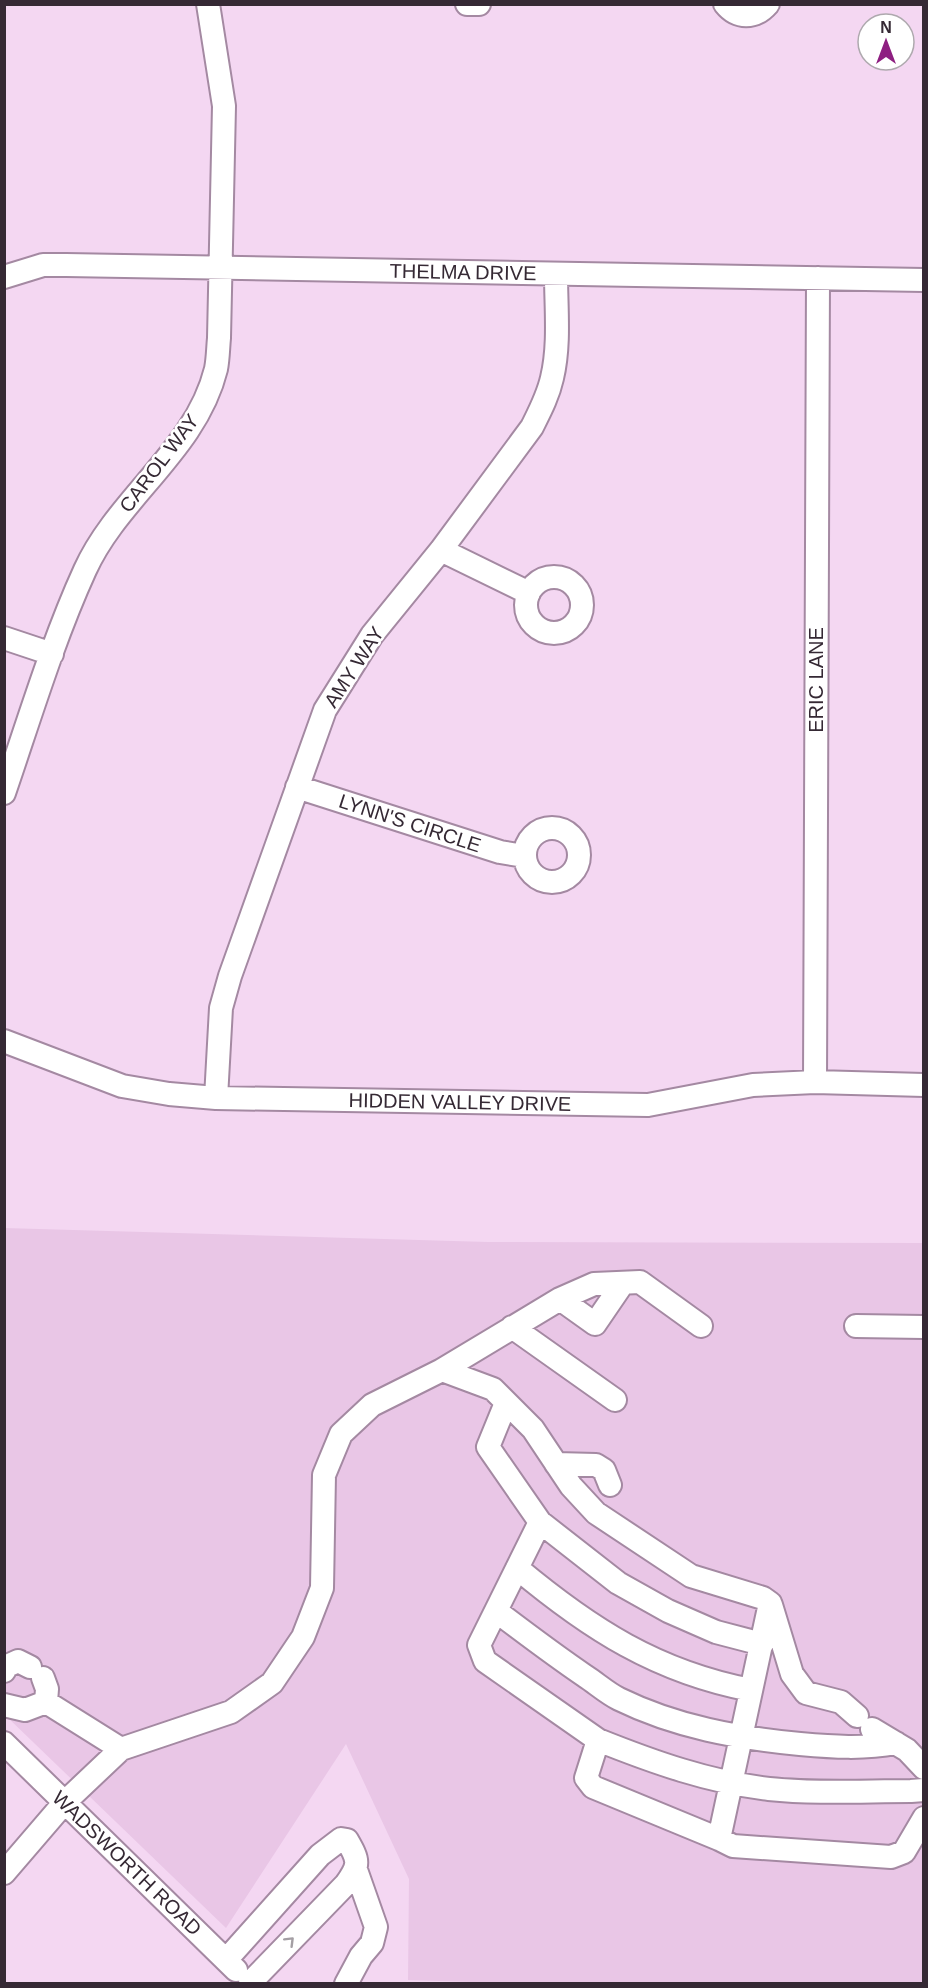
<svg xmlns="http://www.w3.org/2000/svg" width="928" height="1988" viewBox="0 0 928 1988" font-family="Arial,sans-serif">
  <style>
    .built { fill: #e9c6e6 }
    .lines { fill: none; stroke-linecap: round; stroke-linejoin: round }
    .minor-casing { stroke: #a489a2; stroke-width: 26 }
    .minor { stroke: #fff; stroke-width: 22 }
    .oneway { stroke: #a49fa4 }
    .labels { text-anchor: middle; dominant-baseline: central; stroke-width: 5; stroke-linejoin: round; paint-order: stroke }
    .street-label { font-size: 20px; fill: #352934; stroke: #fff }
  </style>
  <rect width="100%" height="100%" fill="#f4d7f2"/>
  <path class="built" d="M4,1228L488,1242L923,1243V1983L532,1984L408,1980L409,1879L346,1744L226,1928L5,1715Z"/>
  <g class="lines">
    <g class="minor-casing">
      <path id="minor" d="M467,4H479
        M725,4C737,19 755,19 768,4
        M4,277L43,265H66L924,280
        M441,550L529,593
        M526 605a28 28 0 1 1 56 0a28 28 0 1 1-56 0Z
        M4,638L52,654
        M297,787L500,852L524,856
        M4,793C29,720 53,640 85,570C118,497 196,450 216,369C218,359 218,348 219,338L224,106L208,4
        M525 855a27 27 0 1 1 54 0a27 27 0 1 1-54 0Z
        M4,1041L122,1086L169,1094L216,1098L648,1105L753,1085L815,1082L924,1085
        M815,1082L818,278
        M216,1098L221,1008L230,976L325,710L372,635L441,550L532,427C540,411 548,396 552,378C560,345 556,308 556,274
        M560,1299L595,1324L623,1283
        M856,1326L924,1327
        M512,1327L615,1400
        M442,1370L560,1299L594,1284L640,1282L701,1326
        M506,1403L488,1447L540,1522L479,1645L485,1661L598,1740L586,1778L593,1787L719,1839
        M556,1464L596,1465L604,1470L610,1485
        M540,1522L618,1583L668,1611L716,1632L762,1644
        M517,1568C590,1629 657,1672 751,1690
        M771,1605L792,1674L806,1693L841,1702L857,1716
        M496,1611C525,1633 554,1655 585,1676C596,1683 607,1693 619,1699C676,1727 738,1738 800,1744C833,1747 864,1749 896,1743
        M4,1671L7,1666L18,1661L30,1667
        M43,1678L47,1689L46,1702
        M4,1705L25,1710L46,1702L121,1749
        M872,1729L907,1750L924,1768
        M598,1740C653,1762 709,1782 769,1789C816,1794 864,1791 911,1791L924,1790
        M4,1743L236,1970
        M4,1873L65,1802L121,1749L231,1712L272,1683L303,1637L322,1588L324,1475L341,1434L372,1405L442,1370L493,1389L533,1429L571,1486L596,1513L691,1576L763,1598L770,1603L719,1839L733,1846L891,1857L904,1852L924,1818
        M226,1960L320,1855L341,1839L347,1840C359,1861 360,1864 346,1884L250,1983
        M346,1984L361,1956L372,1943L376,1927L356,1870"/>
    </g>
    <use href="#minor" class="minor"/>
  </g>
  <defs><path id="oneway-chevron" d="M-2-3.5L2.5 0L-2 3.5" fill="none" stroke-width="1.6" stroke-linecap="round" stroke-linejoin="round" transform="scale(1.5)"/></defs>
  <use class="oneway" href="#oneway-chevron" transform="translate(290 1941) rotate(-45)"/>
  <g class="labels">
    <g class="street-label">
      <text transform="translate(463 272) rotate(1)">THELMA DRIVE</text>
      <text transform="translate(159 463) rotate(-53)">CAROL WAY</text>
      <text transform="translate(354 667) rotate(-57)">AMY WAY</text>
      <text transform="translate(816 680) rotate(-90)">ERIC LANE</text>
      <text transform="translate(410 823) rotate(18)">LYNN'S CIRCLE</text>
      <text transform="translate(460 1102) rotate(1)">HIDDEN VALLEY DRIVE</text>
      <text transform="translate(127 1863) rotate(44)">WADSWORTH ROAD</text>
    </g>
  </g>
  <rect width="928" height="1988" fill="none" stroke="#352934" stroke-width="12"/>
  <g transform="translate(886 42)"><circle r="28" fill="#ffffff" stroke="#aea9ae" stroke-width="1.5"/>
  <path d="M0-4.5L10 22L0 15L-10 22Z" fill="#8e1f81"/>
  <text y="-9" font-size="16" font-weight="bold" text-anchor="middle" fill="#352934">N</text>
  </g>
</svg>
